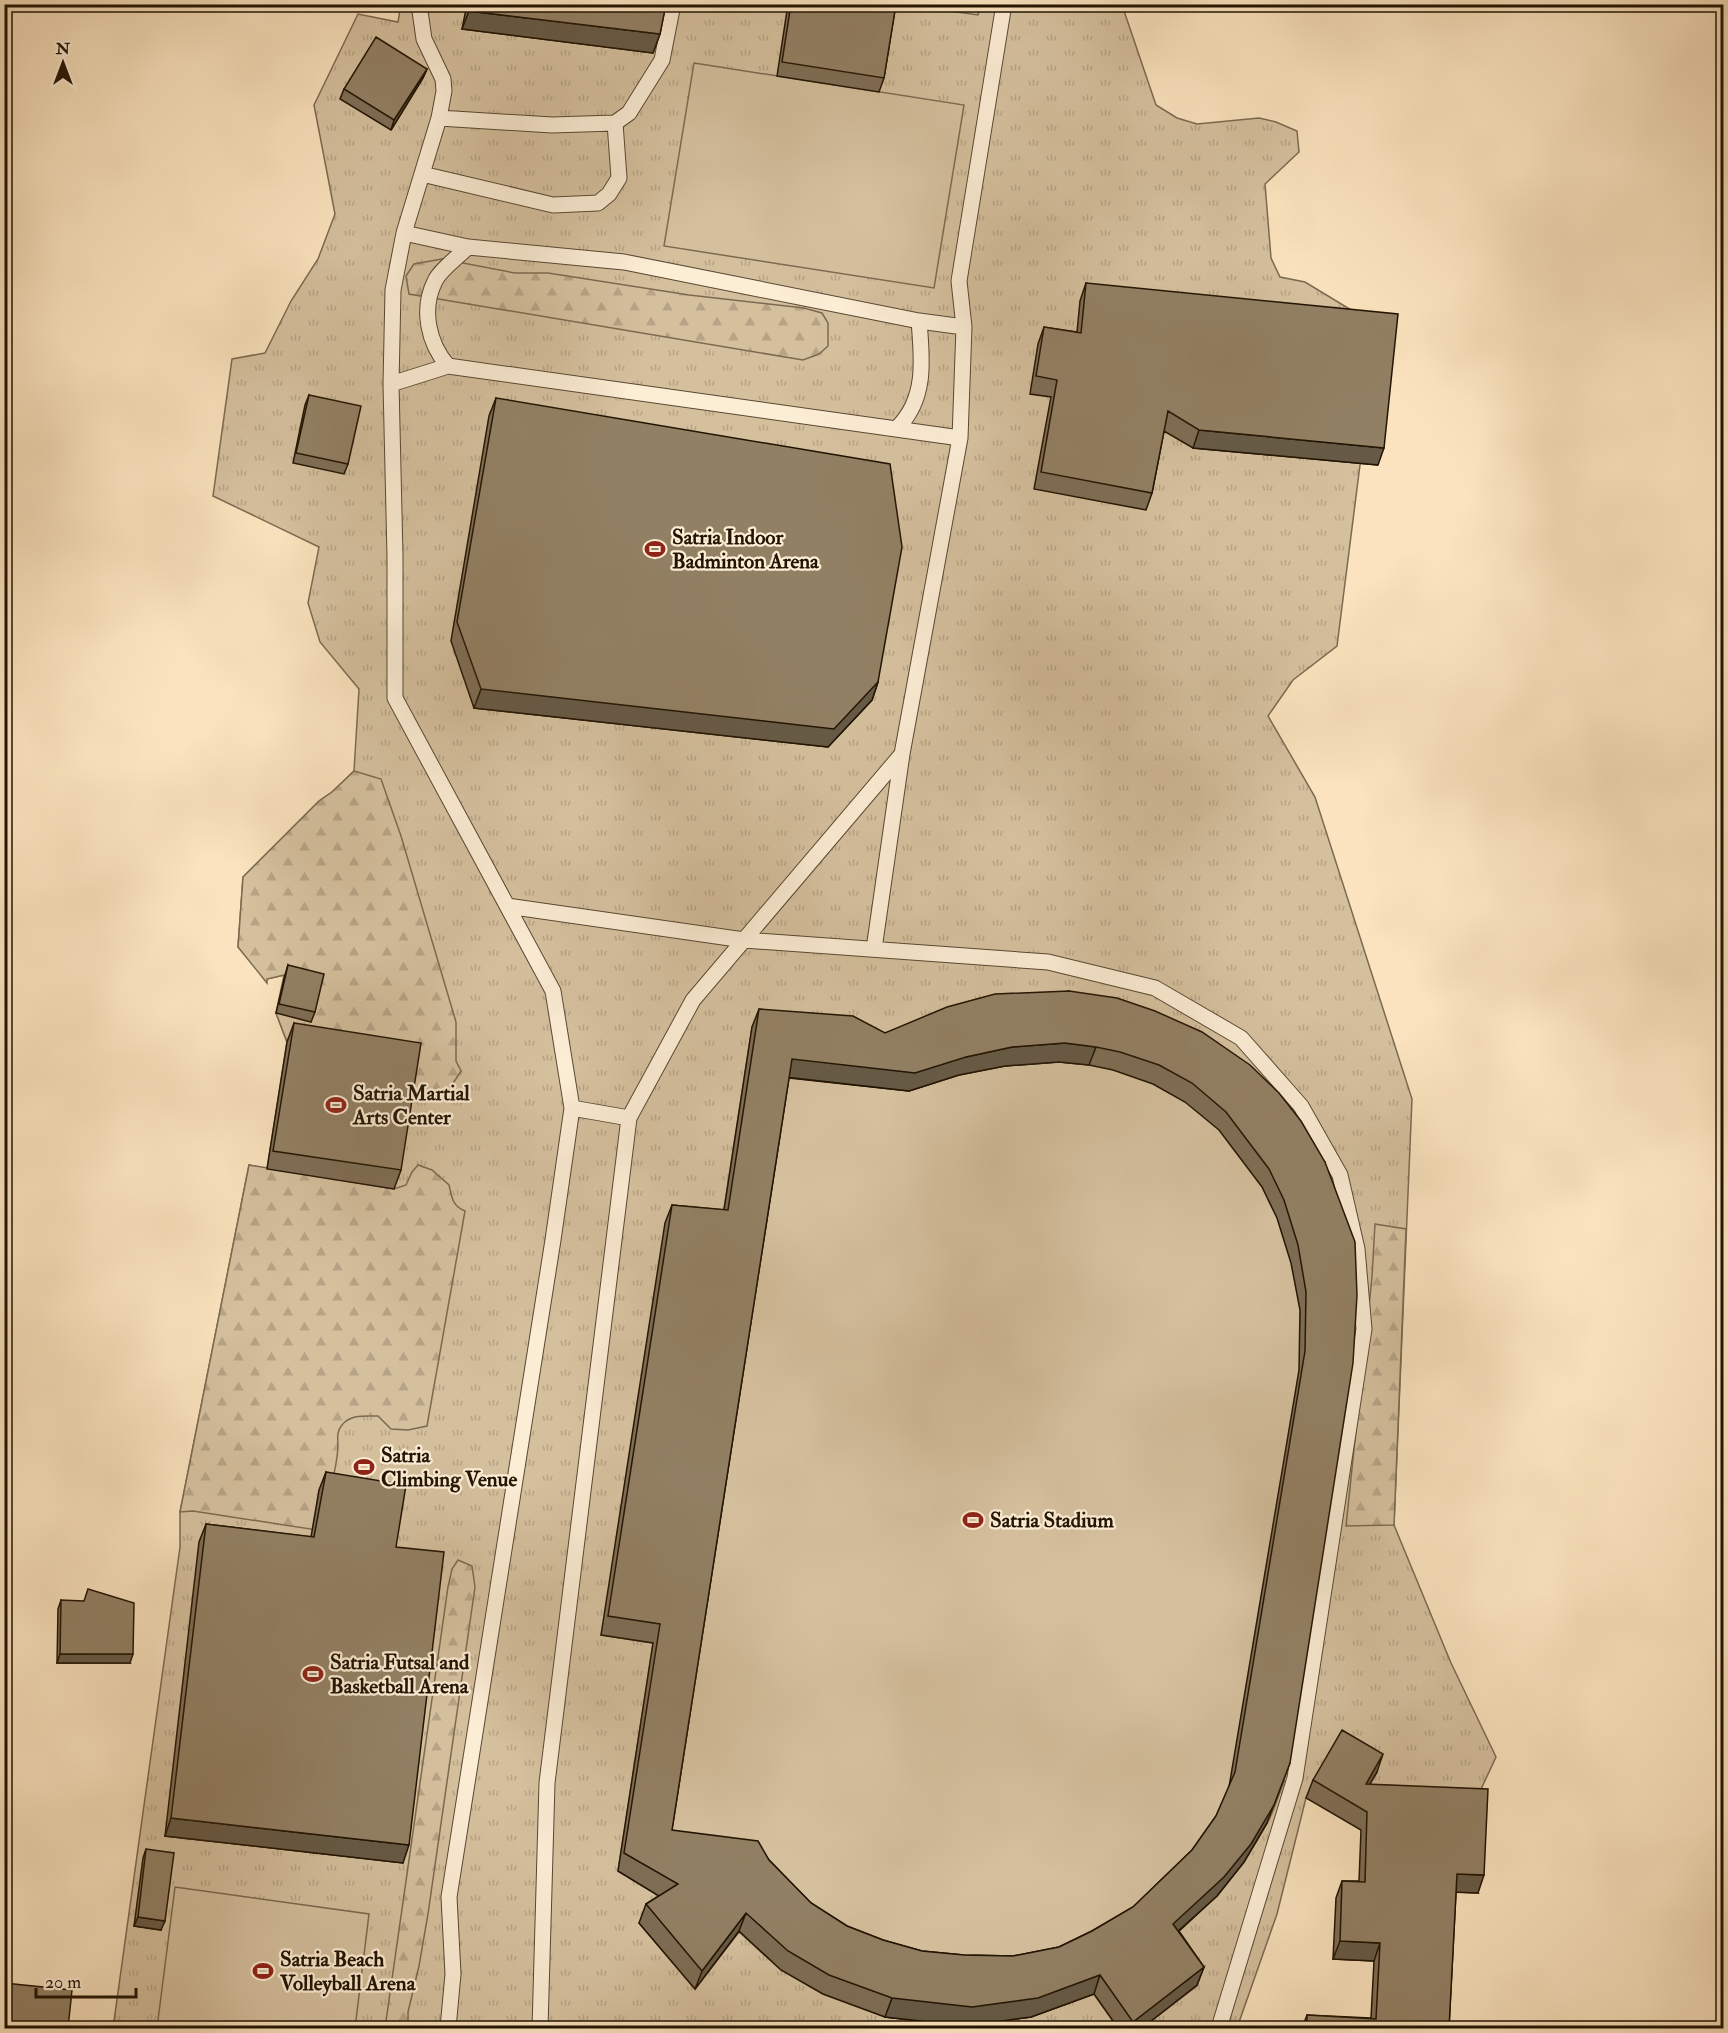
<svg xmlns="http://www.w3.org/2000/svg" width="1728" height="2033" viewBox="0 0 1728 2033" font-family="'IM FELL Double Pica',serif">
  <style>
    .grass { fill: url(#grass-tufts); stroke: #7c6a50; stroke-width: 1.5 }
    .forest { fill: url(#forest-firs); stroke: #7c6a50; stroke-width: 1.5 }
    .pitch { fill: #d5c09e; stroke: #7c6a50; stroke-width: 1.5 }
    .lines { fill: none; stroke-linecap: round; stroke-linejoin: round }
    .service-casing { stroke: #584832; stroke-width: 17 }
    .service { stroke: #fcedd5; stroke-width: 15 }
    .wall { fill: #7e6e56; stroke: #221403; stroke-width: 1.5; fill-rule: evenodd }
    .shaded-wall { fill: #665a46; stroke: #221403; stroke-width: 1.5 }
    .building { fill: #928064; stroke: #221403; stroke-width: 1.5; fill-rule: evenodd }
    .labels { text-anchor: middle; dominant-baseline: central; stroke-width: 4.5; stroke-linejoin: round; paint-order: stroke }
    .poi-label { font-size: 21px; font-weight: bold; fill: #221403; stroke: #fcedd5; text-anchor: start }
  </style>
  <defs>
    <pattern id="grass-tufts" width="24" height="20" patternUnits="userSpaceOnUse" patternTransform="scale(1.5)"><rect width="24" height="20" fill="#d5c09e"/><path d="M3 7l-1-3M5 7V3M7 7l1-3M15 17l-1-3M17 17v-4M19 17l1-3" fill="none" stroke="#b7a486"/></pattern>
    <pattern id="forest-firs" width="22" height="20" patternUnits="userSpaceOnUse" patternTransform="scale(1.5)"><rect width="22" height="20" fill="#d5c09e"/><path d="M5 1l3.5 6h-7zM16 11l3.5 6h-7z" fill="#b7a486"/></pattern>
  </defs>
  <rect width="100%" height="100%" fill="#fae3be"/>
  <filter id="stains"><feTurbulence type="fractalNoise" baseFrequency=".00333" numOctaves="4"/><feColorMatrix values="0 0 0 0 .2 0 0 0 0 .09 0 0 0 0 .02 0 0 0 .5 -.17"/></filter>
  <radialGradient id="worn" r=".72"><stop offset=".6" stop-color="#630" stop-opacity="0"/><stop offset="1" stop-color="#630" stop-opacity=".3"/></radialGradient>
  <path class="grass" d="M401,4L1122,5L1156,105L1177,118L1197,124L1259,118L1276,122L1297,131L1299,152L1265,184L1271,258L1280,277L1305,282L1366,319L1360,387V465L1337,646L1293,680L1268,716L1315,797L1412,1099L1394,1525L1451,1663L1496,1757L1482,1787L1481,1807L1392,1823L1336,1748L1306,1798L1277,1914L1237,2028H113L180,1547V1512L249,1165L267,1169L287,1042L276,1013L284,975L267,979L238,947L243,877L319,801L332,792L354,771L359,689L320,642L308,603L319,547L213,496L232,359L265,353L291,301L318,259L335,214L314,105L358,14L398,22Z"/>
  <path class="forest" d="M442,259L515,273H548L689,295L804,308L822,313L828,323V346L819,354L803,360L409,294L406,276L414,264Z
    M354,771L381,779L401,836L456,1022V1061L461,1071C446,1096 438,1103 408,1100L414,1062L287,1042L276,1013L320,983L284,975L267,979V983L238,947L243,877L319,801L332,792Z
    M249,1165L394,1189L406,1185L412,1172L418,1165L432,1170L449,1185C452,1197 452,1206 465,1211L427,1426L408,1430L391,1429L378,1416C365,1416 351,1414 342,1425C336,1432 338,1439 338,1447C336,1476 326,1503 317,1530L193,1511L180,1512Z
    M1375,1224L1406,1229L1394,1525L1346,1526L1372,1277Z
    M458,1560L472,1566L475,1587L428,1914L419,1966L408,2012V2028H385L448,1587L452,1569Z"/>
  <path class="pitch" d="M907,5H980L978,15Z
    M694,63L964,105L934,288L664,246Z
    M1062,1010L1319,1181L1284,1782C1278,1796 1274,1812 1266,1825C1241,1872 1206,1908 1167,1942L1198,1985L1142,2028H1118L1094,1994L1031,2017L965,2026L885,2017L823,1994L781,1970L739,1932L695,1989L639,1923L671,1903L618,1871L653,1643L601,1635L721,1228L752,1027L879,1052Z
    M175,1887L369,1914L355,2028H157Z"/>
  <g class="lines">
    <g class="service-casing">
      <path id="service" d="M419,4L424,39L443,79L444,91L439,118L404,233L393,290L391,384L395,556V698L553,991L572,1108L553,1240L449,1897L453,1974L448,2028
        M439,118L552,125L615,123L629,113L662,60L673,4
        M422,174L553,205L598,203L609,194L619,178L615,123
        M404,233L468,247L624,262L919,321L964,327
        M448,366C428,343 421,309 435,281C440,270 459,256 468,247
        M391,384L448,366L960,438
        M898,427C927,398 922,358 919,321
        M507,906L744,940L1048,962L1155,988L1241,1038L1301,1106L1340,1175L1357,1249L1364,1329L1295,1778L1219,2028
        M874,949L902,754
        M572,1108L629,1118
        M540,2028L547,1783L629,1118L693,1000L902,754L960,438L964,327L959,281L1004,4"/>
    </g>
    <use href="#service" class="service"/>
  </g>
  <path class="wall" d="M467,4H666L660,34L653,53L462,29Z
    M788,4H896L884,78L879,92L777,76Z
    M427,69L423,78L391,130L340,99L344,89Z
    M1086,283L1378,465L1193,448L1164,431L1152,493L1146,510L1034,489L1051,397L1030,394L1038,344L1044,327L1077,332L1080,301Z
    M309,395L348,464L344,474L293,463L305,405Z
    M496,398L878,682L872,700L828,747L474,708L451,641L489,416Z
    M288,965L315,1012L311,1022L276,1013L285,975Z
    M1069,991L1325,1162L1267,1823L1244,1862L1217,1896L1179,1931L1204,1967L1197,1985L1142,2028H1118L1094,1994L1031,2017L965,2026L885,2017L823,1994L781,1970L739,1931L695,1989L639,1923L646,1904L659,1896L618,1871L653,1643L601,1635L665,1223L672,1205L724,1210L752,1027L759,1009L885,1033ZM1059,1062L1089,1065L1113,1070L1153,1084L1185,1102L1219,1130L1262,1187L1277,1218L1291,1263L1300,1310L1299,1370L1229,1787L1216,1816L1192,1850L1133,1907L1092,1931L1059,1947L1013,1956L964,1955L922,1951L883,1940L847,1926L811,1903L769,1860L672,1830L789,1078L909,1091L959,1075L1005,1066Z
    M294,1023L401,1170L394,1189L267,1169L287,1042Z
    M326,1472L396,1547L403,1863L165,1836L199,1542L206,1524L311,1537L319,1490Z
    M61,1600L130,1663H57L58,1609Z
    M1377,1772L1370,1784L1478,1893L1456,1892L1449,2028H1302L1307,2015L1371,2018L1374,1961L1333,1959L1336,1898L1342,1881H1359L1361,1830L1306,1798L1313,1780Z
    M146,1849L161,1930L134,1926L143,1858Z"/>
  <path class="shaded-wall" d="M469,11L660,34L653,53L462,29Z
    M427,69L423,78L391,130L394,120Z
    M1199,430L1384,448L1378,465L1193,448Z
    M878,682L872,700L828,747L474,708L481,689Z
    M1065,1043L1096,1047L1089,1065L1059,1062L1005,1066L959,1075L909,1091L785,1077L792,1059L966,1057L1012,1047Z
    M60,1654H133L130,1663H57Z
    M1383,1754L1377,1772L1359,1802L1366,1784Z
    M1290,1763L1267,1823L1244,1862L1217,1896L1166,1942L1173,1924Z
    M171,1818L409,1845L403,1863L165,1836Z
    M1457,1874L1484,1875L1478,1893L1450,1892Z
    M746,1913L739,1931L695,1989L702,1971Z
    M138,1917L165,1921L161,1930L134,1926Z
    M1340,1941L1380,1943L1374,1961L1333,1959Z
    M1204,1967L1197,1985L1142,2028H1131L1133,2022Z
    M1100,1975L1094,1994L1031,2017L965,2026L885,2017L892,1998Z"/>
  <path class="building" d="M470,4H666L660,34L469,11Z
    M791,4H896L884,78L782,62Z
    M376,37L427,69L394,120L344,89Z
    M1086,283L1398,314L1384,448L1199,430L1168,411L1152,493L1041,472L1057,380L1036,376L1044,327L1081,333Z
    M309,395L361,406L348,464L296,453Z
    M496,398L890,464L902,547L878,682L834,729L481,689L457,622Z
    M288,965L324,974L315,1012L279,1004Z
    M1069,991L1117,998L1155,1011L1202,1032L1250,1065L1279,1093L1301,1121L1325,1162L1355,1242L1357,1295L1353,1363L1290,1763L1274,1805L1251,1844L1224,1877L1173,1924L1204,1967L1133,2022L1100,1975L1038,1998L972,2007L892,1998L829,1975L788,1951L746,1913L702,1971L646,1904L678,1884L624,1853L660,1624L608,1616L672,1205L728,1210L759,1009L853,1016L885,1033L947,1007L995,994ZM1065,1043L1096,1047L1120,1052L1159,1065L1192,1083L1226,1112L1269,1169L1284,1200L1298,1245L1306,1292L1305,1351L1235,1772L1216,1816L1192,1850L1133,1907L1092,1931L1059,1947L1013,1956L964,1955L922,1951L883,1940L847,1926L811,1903L769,1860L758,1841L672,1830L792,1059L915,1073L966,1057L1012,1047Z
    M294,1023L421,1043L401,1170L273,1151Z
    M326,1472L406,1485L396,1547L444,1552L409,1845L171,1818L206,1524L314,1537Z
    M88,1589L134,1603L133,1654H60L61,1600L84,1601Z
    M1342,1730L1383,1754L1366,1784L1488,1789L1484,1875L1457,1874L1449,2028H1307V2015L1376,2019L1380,1943L1340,1941L1342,1881L1365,1882L1367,1812L1313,1780Z
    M146,1849L174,1853L165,1921L138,1917Z
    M4,1983L72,1990L68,2028H4Z"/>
  <defs>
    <g id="stadium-bare" transform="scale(1.62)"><path d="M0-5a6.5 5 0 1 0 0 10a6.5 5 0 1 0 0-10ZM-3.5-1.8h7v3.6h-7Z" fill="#8f2418" stroke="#fcedd5" stroke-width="2.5" paint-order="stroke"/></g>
  </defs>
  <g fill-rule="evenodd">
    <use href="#stadium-bare" x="655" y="549"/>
    <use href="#stadium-bare" x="336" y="1105"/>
    <use href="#stadium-bare" x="364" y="1467"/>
    <use href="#stadium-bare" x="973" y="1520"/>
    <use href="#stadium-bare" x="313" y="1674"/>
    <use href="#stadium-bare" x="263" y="1971"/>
  </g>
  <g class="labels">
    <g class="poi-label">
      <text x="672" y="537">Satria Indoor<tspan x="672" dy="24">Badminton Arena</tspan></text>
      <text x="353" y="1093">Satria Martial<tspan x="353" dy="24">Arts Center</tspan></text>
      <text x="381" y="1455">Satria<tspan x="381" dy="24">Climbing Venue</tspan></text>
      <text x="990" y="1520">Satria Stadium</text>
      <text x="330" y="1662">Satria Futsal and<tspan x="330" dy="24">Basketball Arena</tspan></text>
      <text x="280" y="1959">Satria Beach<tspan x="280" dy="24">Volleyball Arena</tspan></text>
    </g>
  </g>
  <rect width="1728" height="2033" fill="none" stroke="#fae3be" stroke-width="24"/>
  <rect x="6" y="6" width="1716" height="2021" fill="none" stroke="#221403" stroke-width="3"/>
  <rect x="12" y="12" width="1704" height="2009" fill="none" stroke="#221403" stroke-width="1.5"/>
  <g transform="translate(63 63)" stroke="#fcedd5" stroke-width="4.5" paint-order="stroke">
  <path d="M0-4.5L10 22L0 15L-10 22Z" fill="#221403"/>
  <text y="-9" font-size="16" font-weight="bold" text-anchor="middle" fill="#221403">N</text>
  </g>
  <path d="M36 1988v9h100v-9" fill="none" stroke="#221403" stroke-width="3"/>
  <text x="45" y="1988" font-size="18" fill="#221403" stroke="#fcedd5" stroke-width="4.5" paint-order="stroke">20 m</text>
  <rect width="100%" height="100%" filter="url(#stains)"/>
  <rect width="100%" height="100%" fill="url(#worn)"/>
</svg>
